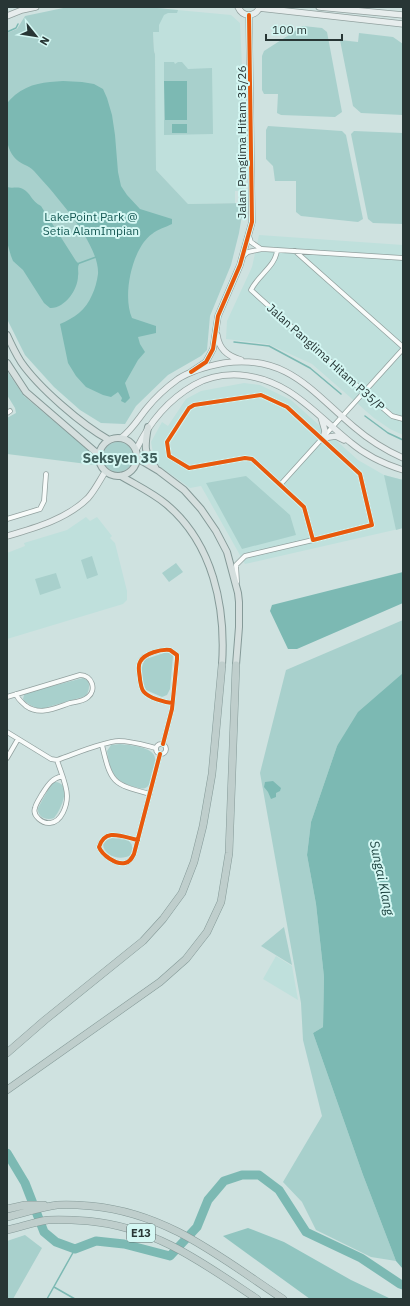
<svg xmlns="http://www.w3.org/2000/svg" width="410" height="1306" viewBox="0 0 410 1306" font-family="'IBM Plex Sans',sans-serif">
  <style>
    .built { fill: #bfe0dc }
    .green { fill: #a8d0cc }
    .forest { fill: #91c5c0 }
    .water { fill: #7cb9b3 }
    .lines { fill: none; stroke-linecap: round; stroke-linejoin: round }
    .stream { stroke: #7cb9b3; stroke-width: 1.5 }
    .river { stroke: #7cb9b3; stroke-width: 9 }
    .street-casing { stroke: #92a19f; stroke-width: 5.5 }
    .secondary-casing { stroke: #92a19f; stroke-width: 7 }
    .primary-casing { stroke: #859a98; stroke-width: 8 }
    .highway-casing { stroke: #859a98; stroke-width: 8 }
    .street { stroke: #f8fbfa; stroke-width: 4 }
    .secondary { stroke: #e7eded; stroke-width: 5.5 }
    .primary { stroke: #d5dfde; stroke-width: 6 }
    .highway { stroke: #bfcecc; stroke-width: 7 }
    .cycleway-casing { stroke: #d4f7f3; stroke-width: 6 }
    .cycleway { stroke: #e8590c; stroke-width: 4 }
    .labels { text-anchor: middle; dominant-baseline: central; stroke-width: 4; stroke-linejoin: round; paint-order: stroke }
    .shield { fill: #d4f7f3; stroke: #5c706e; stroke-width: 1 }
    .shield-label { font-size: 11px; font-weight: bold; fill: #283635 }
    .street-label { font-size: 12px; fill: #283635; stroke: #d4f7f3 }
    .park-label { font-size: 12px; fill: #165954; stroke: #d4f7f3 }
    .water-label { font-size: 13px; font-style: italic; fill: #163c39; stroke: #d4f7f3 }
    .quarter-label { font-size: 14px; font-weight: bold; fill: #3f5e5b; stroke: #d4f7f3 }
  </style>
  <rect width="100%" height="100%" fill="#cfe2e0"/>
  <path class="built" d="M156,8L231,15L240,23L242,67L244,191H235V203L188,204L156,170L155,54L154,51L153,32H155Z
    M259,235L403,245V435L390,429L374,418L312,364L268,344L226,339L227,321L252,267Z
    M244,383L260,385L291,400L358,460L384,475L403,480V528L245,564L201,486L190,488L155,463L151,442L162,422L168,426L186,399L201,391Z
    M86,517L90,521L97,517L112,536L110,538L115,543L127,591V600L123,604L7,639V553L25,546L24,543L67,530Z
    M276,956L292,966L298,1000L263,979Z"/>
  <path class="green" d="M68,7H155L157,8L178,10L177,13H168L164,15L159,25V32H153L154,51L155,54L156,170L188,204L244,203L239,233L231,265L210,316L207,350L201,356L168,375L136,406L125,424L101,423L80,410L54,387L25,355L7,319V33L17,29L25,16Z
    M303,26L322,28L327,32L342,112L335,117L281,115L277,113L278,94H264L262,90V56L264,51Z
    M359,33L393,37L403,44V115L361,113L353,106L340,40L358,42Z
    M164,62H174L175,64L178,62H182L188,69L212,68L213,134L164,135Z
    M268,126L342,131L346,135L363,219L358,222L301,216L296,212V181H275L273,166L266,159V130Z
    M354,131L403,133V224L373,223L368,219L351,134Z
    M7,371L24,396L95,456V465L7,454V418L16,413L15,408L7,395Z
    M103 457a15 15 0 1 1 30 0a15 15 0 1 1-30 0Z
    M384,475L403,480V528L396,530Z
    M246,476L290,515L296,535L242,549L206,483Z
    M92,556L98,575L87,579L81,560Z
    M176,563L183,572L169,582L162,573Z
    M56,573L61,588L40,595L35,579Z
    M403,620V673L337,746L311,822L307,855L316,904L324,977L323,1027L313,1033L363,1175L396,1261L371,1257L316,1230L302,1202L283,1182L322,1116L303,1040L301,1003L260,773L286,670Z
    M167,652L171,653L173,656L170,689L167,695L162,697L146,690C142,682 139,665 146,659Z
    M83,678L88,681C90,686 89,691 86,696L41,709C35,708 27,704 23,699L24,695L26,693Z
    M120,744C129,745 154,747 155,758C156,763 154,768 152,773C151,778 151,784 147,787C143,790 139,788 135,787C114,782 110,771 107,751L111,745Z
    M55,782C73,783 61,810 54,818C46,821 37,817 38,808L51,784Z
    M112,838C125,840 136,838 131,855C121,861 104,857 103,844L106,840Z
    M284,927L292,965L261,946Z
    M25,1235L42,1248L13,1299H7V1241Z"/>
  <path class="forest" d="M248,1228L284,1242L351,1280L391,1299H310L223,1236Z"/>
  <path class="water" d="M63,81L82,82L94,84L103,89L107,98L112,115L115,135L118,172L121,186L127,195L140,209L172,219V224C166,227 158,229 152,234C132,248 122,296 132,318L156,326V333L138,337L140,344L145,352L138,360L125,383L130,398L125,403L121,401L122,398L118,392L111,397L103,395L86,387L76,376L68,363L60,324C74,318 86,310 92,295C95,289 97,281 98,274C100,244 53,192 34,171C29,165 19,164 14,157C6,146 7,139 7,126C7,120 5,110 7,104C8,101 12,98 15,95C30,83 45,82 63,81Z
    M164,81H187V120H165Z
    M172,124H187V133H172Z
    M7,187C13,189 17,186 23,189C31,193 31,201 41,206L76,261L79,264C77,268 79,272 78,276C78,290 64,309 50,308L44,303L23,270L13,261L11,256L7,242Z
    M403,572V603L297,649H288L270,611L272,605Z
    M403,673V1269L396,1261L363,1175L313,1033L323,1027L324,977L316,904L307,855L311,822L337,746L358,712Z
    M273,781L281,788L280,791L276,793V797L271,799L268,792L264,787L265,782Z"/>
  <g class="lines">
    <path class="stream" d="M7,32L16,28L18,24
      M77,264L96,257
      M234,342L269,346L310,368L341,394
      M365,416L388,433L403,440
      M54,1287L75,1299
      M47,1299L75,1249"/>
    <path class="river" d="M7,1153L25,1183L44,1232L56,1242L75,1249L96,1241L124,1244L170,1256L197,1227L208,1200L224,1181L242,1175H259L279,1190L306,1232L361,1258L400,1284L403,1285"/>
    <g class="street-casing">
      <path id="street" d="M249,236L251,242L261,249
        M277,250C276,266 258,275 251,290L364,392L392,416L403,419
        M295,251L403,347
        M242,257L248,252L262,249L403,258
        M261,395L287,407L360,474L372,525L313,540L304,507L252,459L245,458L189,468L169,456L167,442L189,408L194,405Z
        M7,413L10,411
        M280,485L403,349
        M7,519L40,509L44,501L46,474
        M237,582L236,565L245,556L313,540
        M7,697L80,675C92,675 97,690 88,697C84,701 76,702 70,703C55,708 40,716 26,706C22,702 18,700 16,694
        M7,732L51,759L57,760C75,754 101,742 119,741C131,741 144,745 156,748
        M156 749a5 5 0 1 1 10 0a5 5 0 1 1-10 0Z
        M163,744L172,709L177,659V655L170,650C162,649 144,653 140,662C137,667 140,675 140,680C141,684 141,689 144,692C149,698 164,702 172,703
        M102,745C111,783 112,784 150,794
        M7,758L18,739
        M57,760C60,770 67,785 67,796C67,805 62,822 50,823C43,824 32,816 35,808C36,803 40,798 42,794C48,785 51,779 62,776
        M138,840C123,837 105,827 99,847C102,855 116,865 125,863C130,862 132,858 134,854L160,754"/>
    </g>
    <g class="secondary-casing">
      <path id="secondary" d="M238,7C243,18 255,17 260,7
        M319,7L403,15
        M259,8L403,24
        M7,16L22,10L36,7
        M217,335C219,349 227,356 241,360
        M191,372L206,362L213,349L218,316L240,265L252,222L249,15
        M321,417L325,431L323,438
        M121,438C132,430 138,419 147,408C155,398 167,387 178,379C192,370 208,366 224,363C287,354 311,391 354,427C369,440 385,450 403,458
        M323,438L336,436L344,440
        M136,450C149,423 168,400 194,385C208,377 224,374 240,375C289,379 314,413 350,442C365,455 384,464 403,470
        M7,536C35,528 67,519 88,498C95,490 100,480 105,472"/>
    </g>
    <g class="primary-casing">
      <path id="primary" d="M7,335C11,344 16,354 21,362C39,388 82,425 109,440
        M7,363L26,392L99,455
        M148,427C145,444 143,453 155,467
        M99 457a19 19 0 1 1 38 0a19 19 0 1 1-38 0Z
        M137,458L159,471L184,490L201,509L216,531L227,552L238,593L239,602V627L236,665
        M121,476C136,485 153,493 166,504C213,543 226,607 222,665"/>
    </g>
    <g class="highway-casing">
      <path id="highway" d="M7,1053L45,1020L143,941L163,919L182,893L194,862L203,826L212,774L222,665
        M7,1090L160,982L186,959L207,932L221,902L229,853L236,665
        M7,1209L25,1205H44
        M7,1217C24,1213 41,1207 57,1205C68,1204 80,1205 91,1206C168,1213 221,1258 283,1299
        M7,1230C21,1227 34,1222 48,1220C61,1219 75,1220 88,1221C155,1227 203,1263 257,1299"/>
    </g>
    <use href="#street" class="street"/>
    <use href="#secondary" class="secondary"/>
    <use href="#primary" class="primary"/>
    <use href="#highway" class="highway"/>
    <g class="cycleway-casing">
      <path id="cycleway" d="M191,372L206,362L213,349L218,316L240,265L252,222L249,15
        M261,395L287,407L360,474L372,525L313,540L304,507L252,459L245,458L189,468L169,456L167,442L189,408L194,405Z
        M163,744L172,709L177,659V655L170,650C162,649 144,653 140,662C137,667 140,675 140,680C141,684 141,689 144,692C149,698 164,702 172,703
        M138,840C123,837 105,827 99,847C102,855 116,865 125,863C130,862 132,858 134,854L160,754"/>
    </g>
    <use href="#cycleway" class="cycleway"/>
  </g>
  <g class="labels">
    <rect class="shield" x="127" y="1224" width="28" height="18" rx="3"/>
    <g class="shield-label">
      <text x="141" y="1233">E13</text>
    </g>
    <g class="street-label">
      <text transform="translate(241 142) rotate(-90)">Jalan Panglima Hitam 35/26</text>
      <text transform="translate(326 357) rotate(42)">Jalan Panglima Hitam P35/P</text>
    </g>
    <g class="park-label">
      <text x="91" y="216">LakePoint Park @<tspan x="91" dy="14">Setia AlamImpian</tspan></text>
    </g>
    <g class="water-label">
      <text transform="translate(382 878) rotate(78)">Sungai Klang</text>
    </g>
    <g class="quarter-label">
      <text x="120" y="458">Seksyen 35</text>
    </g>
  </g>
  <rect width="410" height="1306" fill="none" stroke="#283635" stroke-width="16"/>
  <g transform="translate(36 36) rotate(120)" stroke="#d4f7f3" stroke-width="3" paint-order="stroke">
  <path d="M0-3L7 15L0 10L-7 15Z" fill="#283635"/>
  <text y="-6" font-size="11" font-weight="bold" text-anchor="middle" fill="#283635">N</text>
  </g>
  <path d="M266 34v6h76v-6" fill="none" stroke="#283635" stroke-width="2"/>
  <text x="272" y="34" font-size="12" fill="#283635" stroke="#d4f7f3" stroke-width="3" paint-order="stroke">100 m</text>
</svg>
